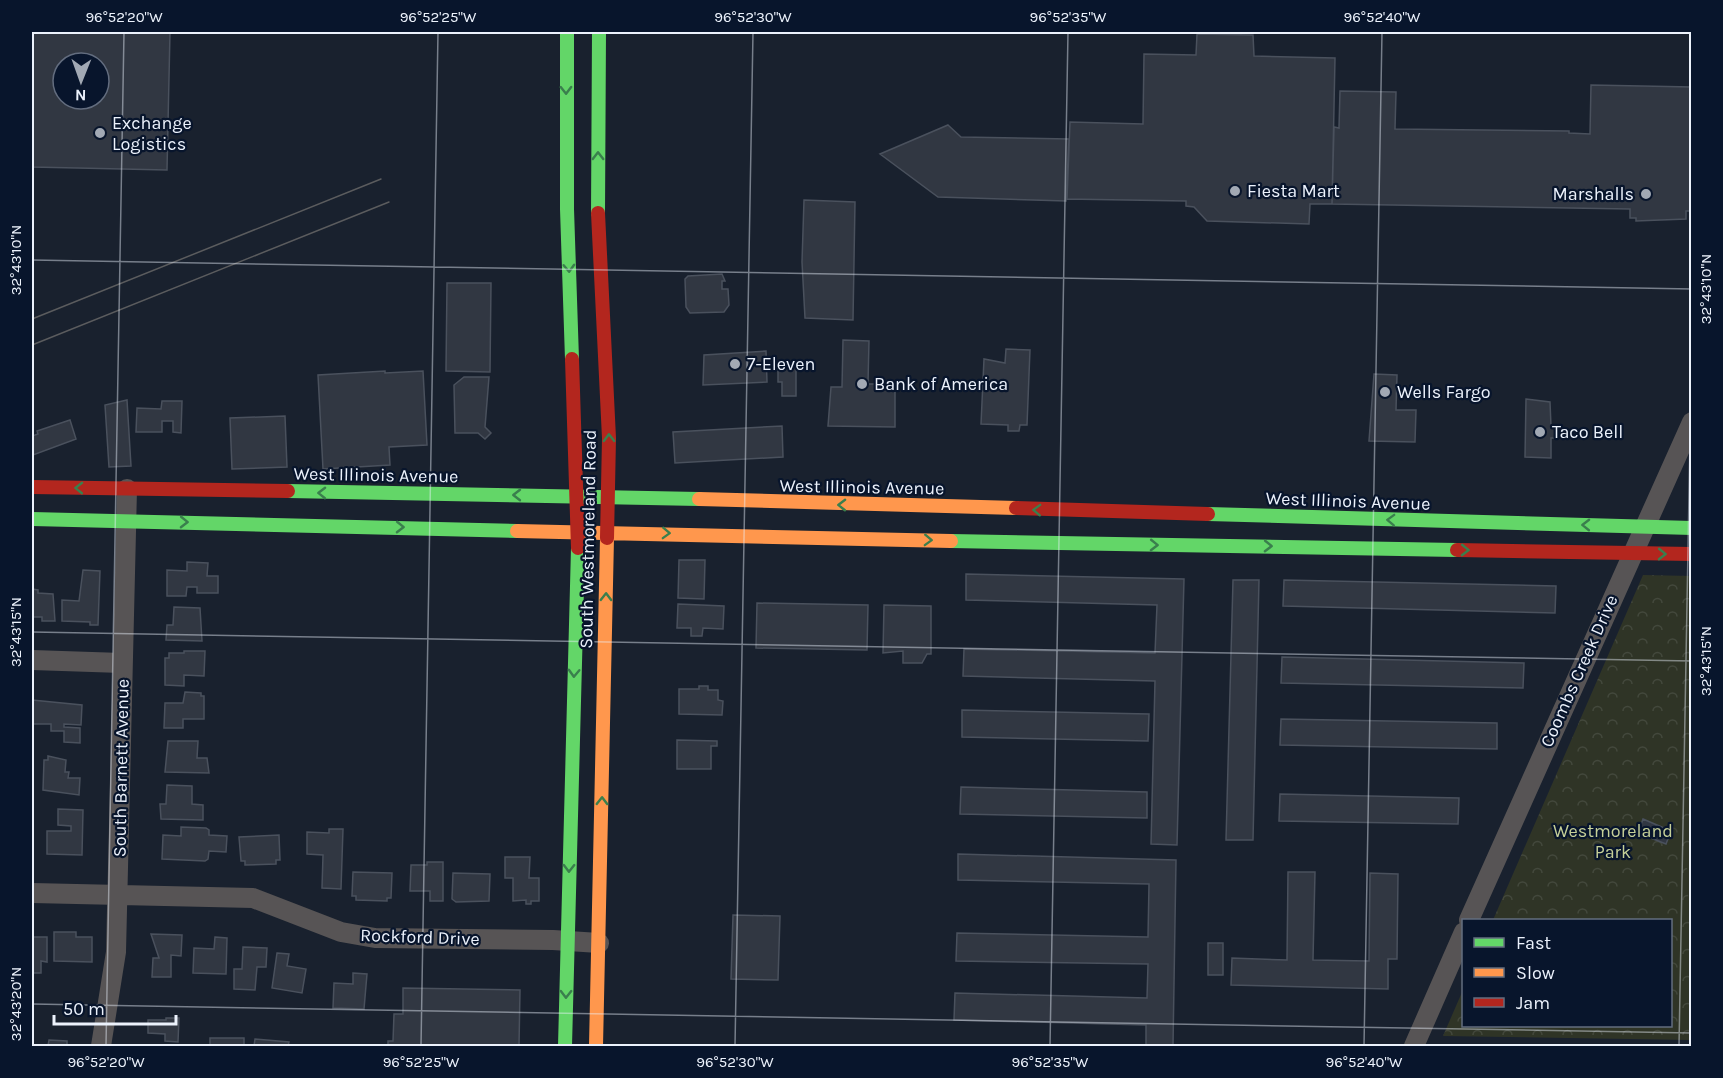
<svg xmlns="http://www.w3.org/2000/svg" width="1723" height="1078" viewBox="0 0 1723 1078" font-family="Karla,sans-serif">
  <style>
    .park { fill: url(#park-crowns) }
    .pitch { fill: #2f3426 }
    .building { fill: #313742; stroke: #4a515d; stroke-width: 1.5; fill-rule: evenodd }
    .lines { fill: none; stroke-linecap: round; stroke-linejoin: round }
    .street { stroke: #575455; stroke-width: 20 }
    .fast { stroke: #63d668; stroke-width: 14 }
    .slow { stroke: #ff974d; stroke-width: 14 }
    .jam { stroke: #b3261e; stroke-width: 14 }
    .tram { stroke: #5b5c5e; stroke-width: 1.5 }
    .oneway { stroke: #3a7f4d }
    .ticks { fill: none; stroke: #ecf2fc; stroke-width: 1.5; stroke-opacity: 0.45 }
    .poi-dot { fill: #a2a9b4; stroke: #08152c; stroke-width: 2 }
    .labels { text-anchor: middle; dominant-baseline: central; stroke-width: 4.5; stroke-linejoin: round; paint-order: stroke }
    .poi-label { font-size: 18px; fill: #ecf2fc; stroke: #08152c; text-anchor: start }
    .street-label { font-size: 18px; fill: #ecf2fc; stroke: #08152c }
    .park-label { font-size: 18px; fill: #c6d098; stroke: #08152c }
    .neatline { fill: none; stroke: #ecf2fc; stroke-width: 2 }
    .ticks-label { font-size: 15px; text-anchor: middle; fill: #ecf2fc }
  </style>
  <defs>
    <pattern id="park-crowns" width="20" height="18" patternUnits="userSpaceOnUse" patternTransform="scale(1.5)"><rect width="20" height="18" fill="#2f3426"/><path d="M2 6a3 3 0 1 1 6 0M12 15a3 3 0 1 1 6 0" fill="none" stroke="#43483c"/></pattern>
  </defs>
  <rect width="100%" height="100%" fill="#19212e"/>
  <path class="park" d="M1643,575L1691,576V1040L1443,1036L1463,990L1464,1026H1670V920H1493Z"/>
  <path class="pitch" d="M1687,865H1691V916H1689Z"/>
  <path class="building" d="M32,32H170L167,170L32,167ZM63,63H99V99H63Z
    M1197,34L1253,35L1254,56L1335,58L1332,204H1310L1309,224L1207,221L1194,207L1186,206V201L1067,199L1070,122L1143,124L1144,54L1196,55Z
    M1591,85L1692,87V211H1686V219L1636,221V218H1630V209L1332,204L1334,127L1339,128L1340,91L1396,92L1395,129L1569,131V133L1590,134Z
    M948,125L961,137L1069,139L1066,201L938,197L880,154Z
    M804,200L855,202L853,320L805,318L802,262Z
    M722,274L725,281H722V289H728L729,305L724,312L690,313L686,307L685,279L688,276Z
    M447,283H491L490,372L446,371Z
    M843,340L869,341L868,384H895V427L828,426L831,387H842Z
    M1006,349L1030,350L1027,425H1020L1019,431H1008V425L981,424L984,359L1005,363Z
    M766,351L767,382L703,385L704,355Z
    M796,363V396H782V382H778V364Z
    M385,371V373L423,371L427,445L389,447L390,465L323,469L318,375Z
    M1374,374L1397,375L1396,410H1416L1415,442L1369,441Z
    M464,377H489L485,427L491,433L485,439L478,433H455L454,385Z
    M1526,399L1550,402L1551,426H1555V438H1551V458L1525,457Z
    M127,400L131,466L109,467L105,405Z
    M162,401H182L181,433L173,432V421H162V432H136L137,408L161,409Z
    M285,416L287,467L232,469L230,418Z
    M70,420L76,439L33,455L32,436L38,434L37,431Z
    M782,426L783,457L675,463L673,432Z
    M679,560H705L704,599L678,598Z
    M187,562L208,563L207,576H218V593H197V587H187L186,596H167V570L187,571Z
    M83,570L100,571L98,625H90V622L62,621V600L79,601Z
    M966,574L1184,579L1177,845L1151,844L1155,681L963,676L964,649L1155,653L1157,605L966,600Z
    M1233,580H1259L1253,840H1226Z
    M1284,580L1556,586L1555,613L1283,606Z
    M32,589L38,590V593L53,594L55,621H42V617H32Z
    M757,603L868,605L867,650L756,648Z
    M678,604L724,606L723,629L703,628L702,636H691V628H677Z
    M884,605L931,606V654H927L922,663H903V651L883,653Z
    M174,607L200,608L202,641L166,640L167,625H173Z
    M184,651H205L204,676L184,675V686L165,685V658H169V653H184Z
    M1282,657L1524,663L1523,688L1281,683Z
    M699,686H708V690H718V700L723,701L722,715L679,714V689H699Z
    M185,692L201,693V696H204V719H183V728H164L165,703H183Z
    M32,700L82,705L81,725L64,724V727L80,728V743L64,742V731H51V724H32Z
    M962,710L1149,714L1148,741L962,737Z
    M1281,719L1497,723V749L1280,745Z
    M677,740L717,741V746H711V769H677Z
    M168,741H198L197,758H207L209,773L165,772Z
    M48,756L66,760L65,772H69L68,778H80L79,795L43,790L44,760H48Z
    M167,785L192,786V804L203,805V820L161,819L160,804H166Z
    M961,787L1147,792V818L960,814Z
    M1280,794L1459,798L1458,824L1279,821Z
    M58,809L83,810L82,855L47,854V831H71V826L58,825Z
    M1643,819L1671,831L1666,844L1638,833Z
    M181,827L206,828L209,830V835L227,836L226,852L209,851L208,859L205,861L162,859L163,835L181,836Z
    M329,829H343L341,889L322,888L323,855L307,854V832L329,833Z
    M279,835L280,860H276V864L245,865V861H241L239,837Z
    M958,854L1176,860L1173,1046H1146V1025L954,1020L955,993L1147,998L1148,964L956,961L957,933L1148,937L1149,884L958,880Z
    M505,857H530L529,878H539V901H531V904H526V900L513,901V878H505Z
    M427,862H443V901H430V891H410L411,865H427Z
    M353,872L392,873L391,898H387V901L356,900V896H352Z
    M1288,872H1315L1313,960L1369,961L1370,873L1398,874L1397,959H1388V989L1231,985L1232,958L1287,960Z
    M453,873L490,874L489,901L456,902L452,899Z
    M733,915L780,916L778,980L731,979Z
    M54,932H76V937H92V962L54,961Z
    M151,934L182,935L181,956L171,955V977H152L153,958H159Z
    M32,937H47V962L41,961V973H32Z
    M215,937L227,938L226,974L193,973L194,948L214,949Z
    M1208,943H1223V975H1208Z
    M243,947L267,948L266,967H257L255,990L234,989V969H242Z
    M277,953L289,954L287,966L306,969L302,993L272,988Z
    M353,973L367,974L364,1009L333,1008L334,983L353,984Z
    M403,988L520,990L519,1046H388V1041H393L394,1014H403Z
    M166,1018H179L178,1042L165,1041V1034L148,1033V1020H166Z
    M210,1038H244V1046H210Z
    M255,1039L289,1042L288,1046H254Z
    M49,1040L67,1041V1046H48Z"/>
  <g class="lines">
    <path class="street" d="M32,660L122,663
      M32,893L253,898L341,932L375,938L553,940L599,943
      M1469,920L1692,422
      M101,1046L116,952L127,489
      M1414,1046L1464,932"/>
    <path class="fast" d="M567,32V209L572,359
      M598,213L599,32
      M288,491L699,499
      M1208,514L1692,528
      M32,519L517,531
      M951,541L1457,550
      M565,1046L578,548"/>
    <path class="slow" d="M699,499L1016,508
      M517,531L951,541
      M596,1046L607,538"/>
    <path class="jam" d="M598,213L609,438L607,538
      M572,359L578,548
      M32,487L288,491
      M1016,508L1208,514
      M1457,550L1692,554"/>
    <path class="tram" d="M32,319L381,179
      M32,345L389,202"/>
  </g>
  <defs><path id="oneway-chevron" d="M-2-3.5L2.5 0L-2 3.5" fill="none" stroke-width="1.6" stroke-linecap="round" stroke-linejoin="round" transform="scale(1.5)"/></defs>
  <g class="oneway">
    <use href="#oneway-chevron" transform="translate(566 90) rotate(89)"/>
    <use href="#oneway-chevron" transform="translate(598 156) rotate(-90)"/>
    <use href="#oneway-chevron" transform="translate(569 268) rotate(88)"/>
    <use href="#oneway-chevron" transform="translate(609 438) rotate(-91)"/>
    <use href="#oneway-chevron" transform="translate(79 488) rotate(-179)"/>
    <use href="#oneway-chevron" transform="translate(322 493) rotate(-179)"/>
    <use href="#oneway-chevron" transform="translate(517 495) rotate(-180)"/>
    <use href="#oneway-chevron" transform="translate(842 505) rotate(-179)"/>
    <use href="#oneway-chevron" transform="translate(1037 510) rotate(-178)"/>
    <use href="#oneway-chevron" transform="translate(1391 520) rotate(-178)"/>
    <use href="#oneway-chevron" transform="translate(184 522) rotate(1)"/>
    <use href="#oneway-chevron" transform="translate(1586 525) rotate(-179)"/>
    <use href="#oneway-chevron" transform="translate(400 527) rotate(1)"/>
    <use href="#oneway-chevron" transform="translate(666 533) rotate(2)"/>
    <use href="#oneway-chevron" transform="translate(928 540) rotate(2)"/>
    <use href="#oneway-chevron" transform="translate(1154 545) rotate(1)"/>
    <use href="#oneway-chevron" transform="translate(1268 546) rotate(1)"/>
    <use href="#oneway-chevron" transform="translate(1465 550) rotate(1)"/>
    <use href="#oneway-chevron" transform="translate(1662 554) rotate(1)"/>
    <use href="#oneway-chevron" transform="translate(606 597) rotate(-89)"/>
    <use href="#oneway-chevron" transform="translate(574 673) rotate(92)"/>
    <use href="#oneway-chevron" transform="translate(602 801) rotate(-89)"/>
    <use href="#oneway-chevron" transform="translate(569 868) rotate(91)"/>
    <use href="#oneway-chevron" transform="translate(566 994) rotate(91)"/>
  </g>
  <path class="ticks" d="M32,260L1692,289M32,632L1692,661M32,1004L1692,1033M106,1046L124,32M421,1046L438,32M735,1046L753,32M1050,1046L1068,32M1364,1046L1382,32M1679,1046L1692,328"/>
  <g class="poi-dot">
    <circle cx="100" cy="133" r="6"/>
    <circle cx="1235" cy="191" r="6"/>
    <circle cx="1646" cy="194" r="6"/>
    <circle cx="735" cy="364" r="6"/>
    <circle cx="862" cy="384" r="6"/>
    <circle cx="1385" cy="392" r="6"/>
    <circle cx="1540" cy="432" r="6"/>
  </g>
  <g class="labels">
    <g class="poi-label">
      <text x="112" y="123">Exchange<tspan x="112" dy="21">Logistics</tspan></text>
      <text x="1247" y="191">Fiesta Mart</text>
      <text x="1634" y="194" text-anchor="end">Marshalls</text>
      <text x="747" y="364">7-Eleven</text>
      <text x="874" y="384">Bank of America</text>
      <text x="1397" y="392">Wells Fargo</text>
      <text x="1552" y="432">Taco Bell</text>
    </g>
    <g class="street-label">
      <text transform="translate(376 475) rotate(1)">West Illinois Avenue</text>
      <text transform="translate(862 487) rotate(1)">West Illinois Avenue</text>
      <text transform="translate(1348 501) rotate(2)">West Illinois Avenue</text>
      <text transform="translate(588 539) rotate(-89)">South Westmoreland Road</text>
      <text transform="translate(1579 671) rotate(-66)">Coombs Creek Drive</text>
      <text transform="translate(121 768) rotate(-89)">South Barnett Avenue</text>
      <text transform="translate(420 937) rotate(2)">Rockford Drive</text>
    </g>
    <g class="park-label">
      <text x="1613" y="831">Westmoreland<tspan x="1613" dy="21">Park</tspan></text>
    </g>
  </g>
  <rect width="1723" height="1078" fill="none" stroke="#08152c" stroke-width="66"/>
  <rect x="1462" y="919" width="210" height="108" fill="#08152c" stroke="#636d7f" stroke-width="1.5"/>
  <rect x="1474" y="938" width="30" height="9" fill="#63d668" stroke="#636d7f" stroke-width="1.5"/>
  <text x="1516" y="949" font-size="18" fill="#ecf2fc">Fast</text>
  <rect x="1474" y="968" width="30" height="9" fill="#ff974d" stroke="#636d7f" stroke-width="1.5"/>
  <text x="1516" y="979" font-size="18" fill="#ecf2fc">Slow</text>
  <rect x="1474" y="998" width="30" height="9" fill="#b3261e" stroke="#636d7f" stroke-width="1.5"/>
  <text x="1516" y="1009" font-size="18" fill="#ecf2fc">Jam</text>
  <g transform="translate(81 81) rotate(181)"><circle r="28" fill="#08152c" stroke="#636d7f" stroke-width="1.5"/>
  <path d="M0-4.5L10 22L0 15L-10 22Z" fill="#a2a9b4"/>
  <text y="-9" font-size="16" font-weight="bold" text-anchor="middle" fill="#ecf2fc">N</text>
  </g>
  <path d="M54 1015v9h122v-9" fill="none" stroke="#ecf2fc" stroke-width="3"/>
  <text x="63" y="1015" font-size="18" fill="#ecf2fc" stroke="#08152c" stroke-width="4.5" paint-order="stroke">50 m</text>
  <rect x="33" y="33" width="1657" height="1012" class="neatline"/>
  <g class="ticks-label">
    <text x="124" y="22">96°52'20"W</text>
    <text x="438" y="22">96°52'25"W</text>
    <text x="753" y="22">96°52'30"W</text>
    <text x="1068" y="22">96°52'35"W</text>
    <text x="1382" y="22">96°52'40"W</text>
    <text transform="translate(16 260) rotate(-90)" y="5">32°43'10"N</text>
    <text transform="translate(1706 289) rotate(-90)" y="5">32°43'10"N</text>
    <text transform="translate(16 632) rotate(-90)" y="5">32°43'15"N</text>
    <text transform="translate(1706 661) rotate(-90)" y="5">32°43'15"N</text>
    <text transform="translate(16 1004) rotate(-90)" y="5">32°43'20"N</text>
    <text x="106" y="1067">96°52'20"W</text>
    <text x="421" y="1067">96°52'25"W</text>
    <text x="735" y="1067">96°52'30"W</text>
    <text x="1050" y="1067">96°52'35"W</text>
    <text x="1364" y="1067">96°52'40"W</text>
  </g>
</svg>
